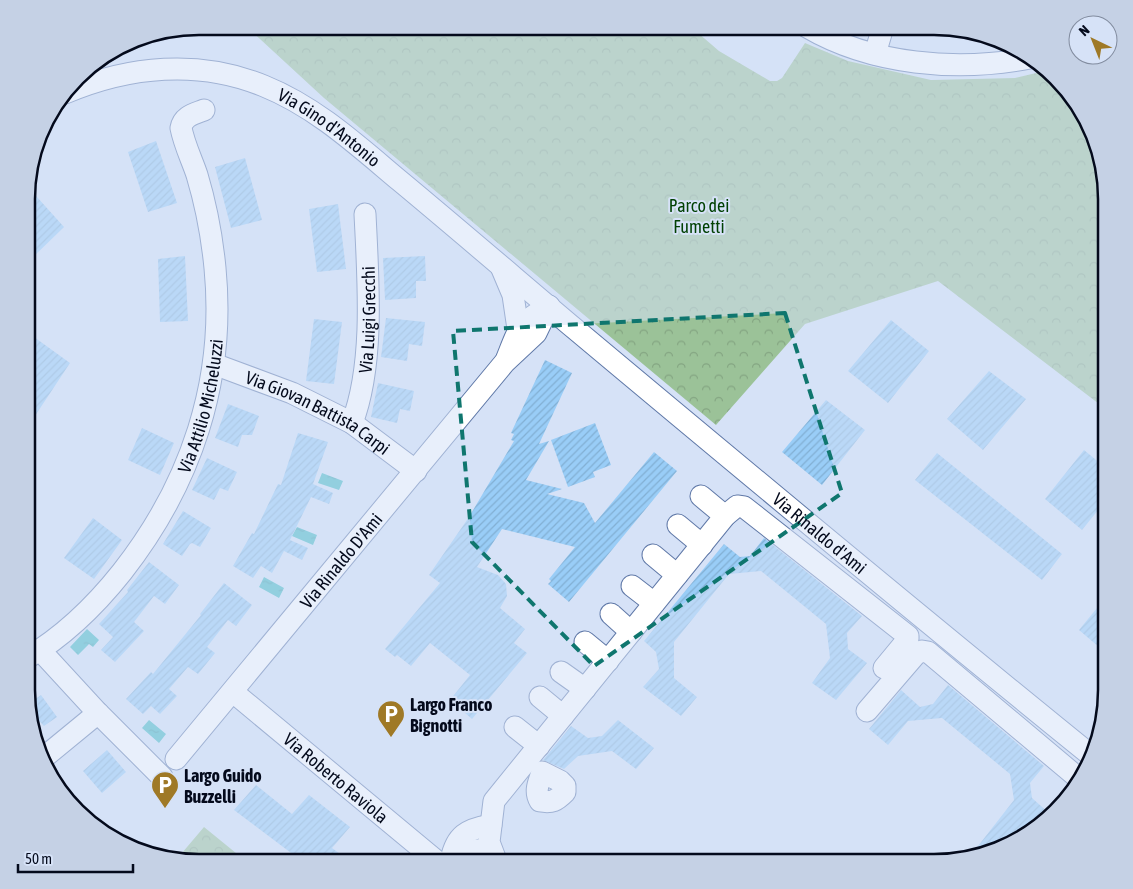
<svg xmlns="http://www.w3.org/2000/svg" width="1133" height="889" viewBox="0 0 1133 889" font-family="'Asap Condensed',sans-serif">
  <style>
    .park { fill: url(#park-crowns) }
    .water { fill: url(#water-ripples) }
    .building { fill: url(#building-hatch) }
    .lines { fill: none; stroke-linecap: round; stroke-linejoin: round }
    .minor-casing { stroke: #6079a8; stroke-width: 23 }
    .minor { stroke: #fff; stroke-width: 21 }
    .marked { fill: none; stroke: #0f766e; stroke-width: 4; stroke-dasharray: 10 6; stroke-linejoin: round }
    .labels { text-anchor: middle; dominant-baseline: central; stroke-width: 4; stroke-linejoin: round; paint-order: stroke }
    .street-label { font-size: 18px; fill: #040a1c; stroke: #d6e2f7 }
    .park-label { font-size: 18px; fill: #014103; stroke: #d6e2f7 }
    .poi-label { font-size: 18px; font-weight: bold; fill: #040a1c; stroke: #d6e2f7; text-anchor: start }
    .rim { fill: none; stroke: #040a1c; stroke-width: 2.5 }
  </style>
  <defs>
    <pattern id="park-crowns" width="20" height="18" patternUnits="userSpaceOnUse" patternTransform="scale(1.25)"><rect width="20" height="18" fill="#9bc298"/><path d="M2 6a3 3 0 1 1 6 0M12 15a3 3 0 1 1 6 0" fill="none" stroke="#84a582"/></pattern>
    <pattern id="water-ripples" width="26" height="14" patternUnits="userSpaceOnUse" patternTransform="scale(1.25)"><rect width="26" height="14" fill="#40b8c2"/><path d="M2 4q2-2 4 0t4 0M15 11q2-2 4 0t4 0" fill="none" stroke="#379da6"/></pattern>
    <pattern id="building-hatch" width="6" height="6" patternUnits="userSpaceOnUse" patternTransform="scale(1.25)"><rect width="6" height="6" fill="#99cdf7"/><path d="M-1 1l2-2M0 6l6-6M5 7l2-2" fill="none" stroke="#82afd3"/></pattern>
  </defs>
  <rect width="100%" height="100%" fill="#d6e2f7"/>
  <path class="park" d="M246,26H690L719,51L770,81H777L782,78L805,43L848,61L931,80L1015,78L1049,70L1089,123L1107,199V410L938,281L805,324L716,425L324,98Z
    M204,827L247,862H188L176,860Z"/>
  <path class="water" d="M322,473L343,481L339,490L318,483Z
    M297,527L317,535L313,545L292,536Z
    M264,577L284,588L279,598L259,587Z
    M87,629L99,640L93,647L89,644L78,655L70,647Z
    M149,720L166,734L159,743L142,728Z"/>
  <path class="building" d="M156,141L177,203L148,212L128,152Z
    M245,158L262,220L231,228L215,167Z
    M28,187L64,227L28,262Z
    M338,204L346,269L317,272L309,209Z
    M185,256L188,321L160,322L158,259Z
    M425,256L426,281H416V298L385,300L383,258Z
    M386,318L425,322L422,346L409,344L407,361L381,357Z
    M314,319L342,322L334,384L306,381Z
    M891,320L929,351L888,403L848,371Z
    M34,337L70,363L27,428V347Z
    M545,360L572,373L539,444L549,441L526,480L562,489L547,494L584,503L595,523L654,452L677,471L569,602L548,584L551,581L549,579L575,547L502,529L477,567L498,575L506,584L507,596L500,608L525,629L514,643L527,653L472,719L450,700L470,675L430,643L411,666L397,655L395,657L385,649L440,583L429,575L469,517L514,441L511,440L514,434L511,433Z
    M989,371L1026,399L983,450L947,419Z
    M378,383L414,391L410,411L400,409L397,423L371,417Z
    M826,400L865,430L822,485L782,452Z
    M228,404L259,416L252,435H242L238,447L215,438Z
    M595,423L611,465L593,472L595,477L568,487L551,440Z
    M142,428L174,443L160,475L128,460Z
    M298,433L328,442L313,484L333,493L329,504L311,497L290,540L308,548L302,560L284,551L272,573L261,566L253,578L233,566L252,533L254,534L278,484L281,485Z
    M1084,450L1107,469V499L1082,530L1045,499Z
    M937,453L1062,554L1042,580L915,480Z
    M207,458L237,472L228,491L220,488L214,500L192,490Z
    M183,511L211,528L200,547L192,543L190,544L182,556L163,544Z
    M93,518L122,540L94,579L64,558Z
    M764,538L862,616L847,633L848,649L867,663L836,700L812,683L830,658L826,624L761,571L729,574L674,642V678L697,697L681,716L643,687L659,669L656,652L644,641L724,544L740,557L750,556Z
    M149,562L179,585L165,604L154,596L134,622L144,631L115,662L101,650L113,637L99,624L128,592L127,590Z
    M224,583L252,605L236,626L228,620L207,647L215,653L198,674L188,667L169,689L177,696L160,714L151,706L143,714L126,699L151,672L153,674L201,615L200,614Z
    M1106,597V653L1079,630Z
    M948,685L1044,766L1030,783L1032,798L1050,814L1000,850L971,855L1014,800L1010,774L942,718L908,721L888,745L869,729L901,690L920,707L933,704Z
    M41,695L57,717L44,726L28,709L27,705Z
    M618,720L654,748L636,769L612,751L578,756L564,769L543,760L571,726L588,738L602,736Z
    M107,750L126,772L102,793L83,771Z
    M256,785L292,814L309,795L350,827L332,848L351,862H303L234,810Z"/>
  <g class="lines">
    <g class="minor-casing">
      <g id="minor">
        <path d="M807,27C872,65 957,72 1030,58"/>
        <path d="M875,54L883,27"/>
        <path id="s1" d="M65,93C129,66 199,59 264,86C316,107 357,145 400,181C459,230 517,280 575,329C747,473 919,616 1093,757"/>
        <path d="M502,269L513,295L518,329"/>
        <path d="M507,358C519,328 519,323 549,306"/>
        <path id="s2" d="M214,364L292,393L352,423L416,471"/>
        <path id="s3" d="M352,423C375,363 368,278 365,214"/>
        <path d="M701,496L725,516"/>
        <path d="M678,525L702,545"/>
        <path d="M653,555L677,575"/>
        <path d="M632,586L654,603"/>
        <path d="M611,614L631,632"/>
        <path d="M585,642L608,661"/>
        <path d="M40,650L98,713L162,777"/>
        <path id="s4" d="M27,658C64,636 95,606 122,572C191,484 226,381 215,268C212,237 206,205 197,175C192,160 184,144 181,128C183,116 194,114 204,110"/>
        <path d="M561,672L585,689"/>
        <path id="s5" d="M233,692L439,863"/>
        <path d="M540,697L563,716"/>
        <path d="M867,711L916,654L922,651L928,652L1077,777L1078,781"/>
        <path d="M515,727L539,746"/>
        <path d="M42,759L98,713"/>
        <path id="s6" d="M176,759L505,362L536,333L549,306"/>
        <path d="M542,772L560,781L565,786V792C556,801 552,803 540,801C534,791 539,782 542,772Z"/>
        <path d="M451,860C456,835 467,829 491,825"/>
        <path d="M448,863C459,851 477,850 491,849"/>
        <path d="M497,863L489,842L494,801L725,516L737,506L744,507L908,636V639L884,668"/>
      </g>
    </g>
    <use href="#minor" class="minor"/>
  </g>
  <path d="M0 0H1133V889H0ZM785,313L842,493L594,666L472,542L453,331Z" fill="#d6e2f7" fill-opacity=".55" fill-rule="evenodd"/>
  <path class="marked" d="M785,313L842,493L594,666L472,542L453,331Z"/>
  <defs>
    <g id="parking-pin" transform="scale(1.4375)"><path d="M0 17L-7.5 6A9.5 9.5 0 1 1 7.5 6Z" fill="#9f7926" stroke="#d6e2f7"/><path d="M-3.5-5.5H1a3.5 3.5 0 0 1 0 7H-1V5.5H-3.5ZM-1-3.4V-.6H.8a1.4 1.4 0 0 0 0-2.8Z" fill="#fff"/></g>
  </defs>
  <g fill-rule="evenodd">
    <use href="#parking-pin" x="391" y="714"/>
    <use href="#parking-pin" x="165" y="785"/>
  </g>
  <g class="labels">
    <g class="street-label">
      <text stroke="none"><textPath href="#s1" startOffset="282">Via Gino d'Antonio</textPath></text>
      <text stroke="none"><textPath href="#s3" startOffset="105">Via Luigi Grecchi</textPath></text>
      <text stroke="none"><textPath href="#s4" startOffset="315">Via Attilio Micheluzzi</textPath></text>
      <text stroke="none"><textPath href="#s2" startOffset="115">Via Giovan Battista Carpi</textPath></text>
      <text stroke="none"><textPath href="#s1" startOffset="919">Via Rinaldo d'Ami</textPath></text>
      <text stroke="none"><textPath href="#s6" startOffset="258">Via Rinaldo D'Ami</textPath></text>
      <text stroke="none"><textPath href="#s5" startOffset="134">Via Roberto Raviola</textPath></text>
    </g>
    <g class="park-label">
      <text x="699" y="205">Parco dei<tspan x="699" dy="21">Fumetti</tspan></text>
    </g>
    <g class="poi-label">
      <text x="410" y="704">Largo Franco<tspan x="410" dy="21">Bignotti</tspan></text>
      <text x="184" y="775">Largo Guido<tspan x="184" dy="21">Buzzelli</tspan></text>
    </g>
  </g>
  <path d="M0 0H1133V889H0ZM199 35H934A164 164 0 0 1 1098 199V690A164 164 0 0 1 934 854H199A164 164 0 0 1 35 690V199A164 164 0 0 1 199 35Z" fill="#c5d1e5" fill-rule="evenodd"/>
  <path class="rim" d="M199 35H934A164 164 0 0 1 1098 199V690A164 164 0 0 1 934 854H199A164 164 0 0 1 35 690V199A164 164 0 0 1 199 35Z"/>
  <g transform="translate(1093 40) rotate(317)"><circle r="24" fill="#d6e2f7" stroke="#828c9f"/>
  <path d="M0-4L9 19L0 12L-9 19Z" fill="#9f7926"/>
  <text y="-8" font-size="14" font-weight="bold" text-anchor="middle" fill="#040a1c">N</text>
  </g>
  <path d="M18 864v8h115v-8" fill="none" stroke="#040a1c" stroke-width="2.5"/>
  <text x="25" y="864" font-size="15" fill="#040a1c" stroke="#d6e2f7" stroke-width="4" paint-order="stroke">50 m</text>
</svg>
